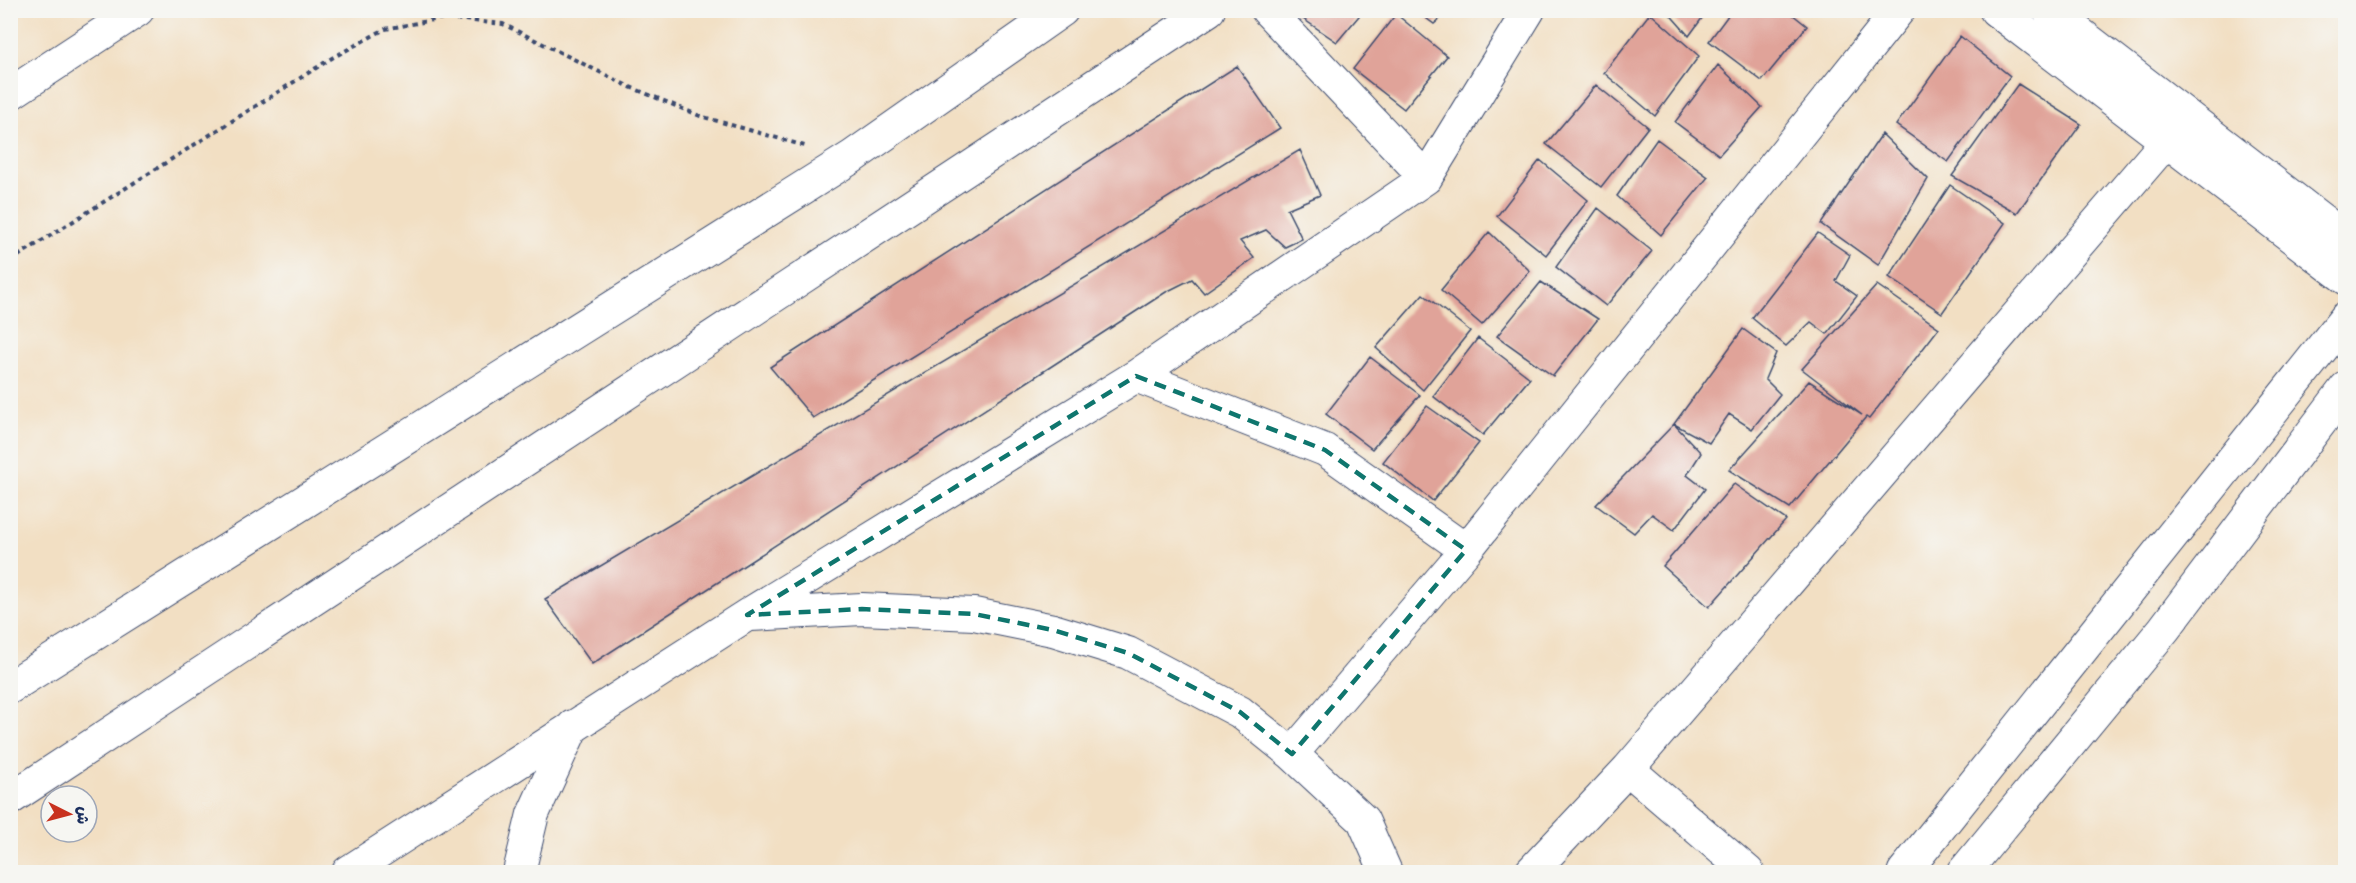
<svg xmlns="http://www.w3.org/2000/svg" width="2356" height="883" viewBox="0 0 2356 883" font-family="'Comic Neue','Playpen Sans Arabic',sans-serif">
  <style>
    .building { fill: #e0a399 }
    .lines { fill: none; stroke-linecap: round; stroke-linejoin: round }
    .minor-casing { stroke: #3b496d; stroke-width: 34 }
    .tertiary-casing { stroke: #3b496d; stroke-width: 35 }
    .path { stroke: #3b496d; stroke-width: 4; stroke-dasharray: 4.5 4.5; stroke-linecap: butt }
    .minor { stroke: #fff; stroke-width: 32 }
    .tertiary { stroke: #fff; stroke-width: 33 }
    .marked { fill: none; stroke: #0f766e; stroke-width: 4.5; stroke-dasharray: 12 8; stroke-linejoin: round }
  </style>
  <rect width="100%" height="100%" fill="#f6f6f2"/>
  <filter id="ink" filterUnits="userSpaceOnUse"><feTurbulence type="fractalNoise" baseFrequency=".0167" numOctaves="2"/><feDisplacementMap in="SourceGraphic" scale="12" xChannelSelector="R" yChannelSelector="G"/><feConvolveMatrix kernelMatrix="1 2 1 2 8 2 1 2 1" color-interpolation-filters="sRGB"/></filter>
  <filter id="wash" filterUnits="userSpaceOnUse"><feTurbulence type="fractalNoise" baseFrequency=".008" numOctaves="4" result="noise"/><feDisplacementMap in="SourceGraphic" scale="24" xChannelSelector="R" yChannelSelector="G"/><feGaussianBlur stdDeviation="1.35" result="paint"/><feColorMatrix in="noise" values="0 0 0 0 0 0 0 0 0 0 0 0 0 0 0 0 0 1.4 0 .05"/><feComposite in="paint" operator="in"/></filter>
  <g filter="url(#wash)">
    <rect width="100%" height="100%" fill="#f2dfc3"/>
    <g id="blocks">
      <path class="building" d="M1290,10H1364L1337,42Z
        M1415,10H1450L1434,24Z
        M1666,10H1708L1689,36Z
        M1732,10H1787L1807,26L1762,81L1709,41Z
        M1650,13L1699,56L1655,116L1604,73Z
        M1396,14L1447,56L1404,109L1353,69Z
        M1960,36L2010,76L1948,162L1896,125Z
        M1718,65L1762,107L1719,155L1675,122Z
        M1237,66L1280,128L813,418L770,367Z
        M2018,84L2081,124L2017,213L1952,176Z
        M1596,85L1648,127L1601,187L1546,144Z
        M1882,134L1928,179L1878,265L1821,224Z
        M1657,139L1708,177L1661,235L1617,196Z
        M1300,150L1320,195L1287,209L1302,239L1285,247L1266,230L1240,241L1254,258L1204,293L1192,279L1166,292L592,664L545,599Z
        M1540,160L1588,200L1546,255L1497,216Z
        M1950,185L2005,223L1942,313L1889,277Z
        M1598,208L1652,251L1606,306L1556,267Z
        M1489,232L1530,271L1482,325L1441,290Z
        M1818,233L1850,255L1836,281L1857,296L1827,334L1811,322L1786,346L1752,318Z
        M1541,282L1598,319L1553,376L1497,336Z
        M1877,285L1939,328L1869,419L1866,417L1790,508L1729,470L1809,381L1862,415L1802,369Z
        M1423,294L1470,331L1423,390L1376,348Z
        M1743,329L1776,353L1765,379L1780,394L1752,429L1729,414L1709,443L1674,424Z
        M1478,338L1530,378L1483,435L1433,396Z
        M1370,357L1420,395L1372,449L1326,414Z
        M1427,406L1479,443L1433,501L1383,462Z
        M1674,424L1701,453L1687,475L1705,489L1674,530L1652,514L1634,533L1596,505Z
        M1734,484L1786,520L1709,607L1663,566Z"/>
    </g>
  </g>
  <g filter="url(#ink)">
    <use href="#blocks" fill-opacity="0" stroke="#3b496d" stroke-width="1.5"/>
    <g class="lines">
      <g class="minor-casing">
        <path id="minor" d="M1267,10L1426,178
          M10,94L138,10
          M1136,376L1325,450L1466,550
          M750,615L862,609L974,614L1053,630L1128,653L1240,712L1292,754L1363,820L1386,872
          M1292,754L1466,550L1899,10
          M1628,769L1748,872
          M10,799L1209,10
          M348,872L747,615L1136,376L1426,178L1529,10
          M519,872L533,814L573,726
          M1531,872L1628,769L2183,122"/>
      </g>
      <g class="tertiary-casing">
        <path id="tertiary" d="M1996,10L2346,278
          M2049,10L2346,239
          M10,687L852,157L1062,10
          M1904,872L2346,318
          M1964,872L2164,629L2346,388"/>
      </g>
      <path class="path" d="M10,261L332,58L385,29L444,18L503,24L628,86L700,116L805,146"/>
      <use href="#minor" class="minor"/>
      <use href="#tertiary" class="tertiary"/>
    </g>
  </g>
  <path class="marked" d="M1136,376L1325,450L1466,550L1292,754L1240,712L1128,653L1053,630L974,614L862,609L747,615Z"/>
  <rect width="2356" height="883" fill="none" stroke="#f6f6f2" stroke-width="36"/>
  <g transform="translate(69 814) rotate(96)"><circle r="28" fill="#f6f6f2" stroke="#9ea6b7" stroke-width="1.5"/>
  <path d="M0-4.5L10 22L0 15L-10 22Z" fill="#c8321e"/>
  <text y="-9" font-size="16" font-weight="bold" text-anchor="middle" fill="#1b2f5e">ش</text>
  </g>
</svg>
